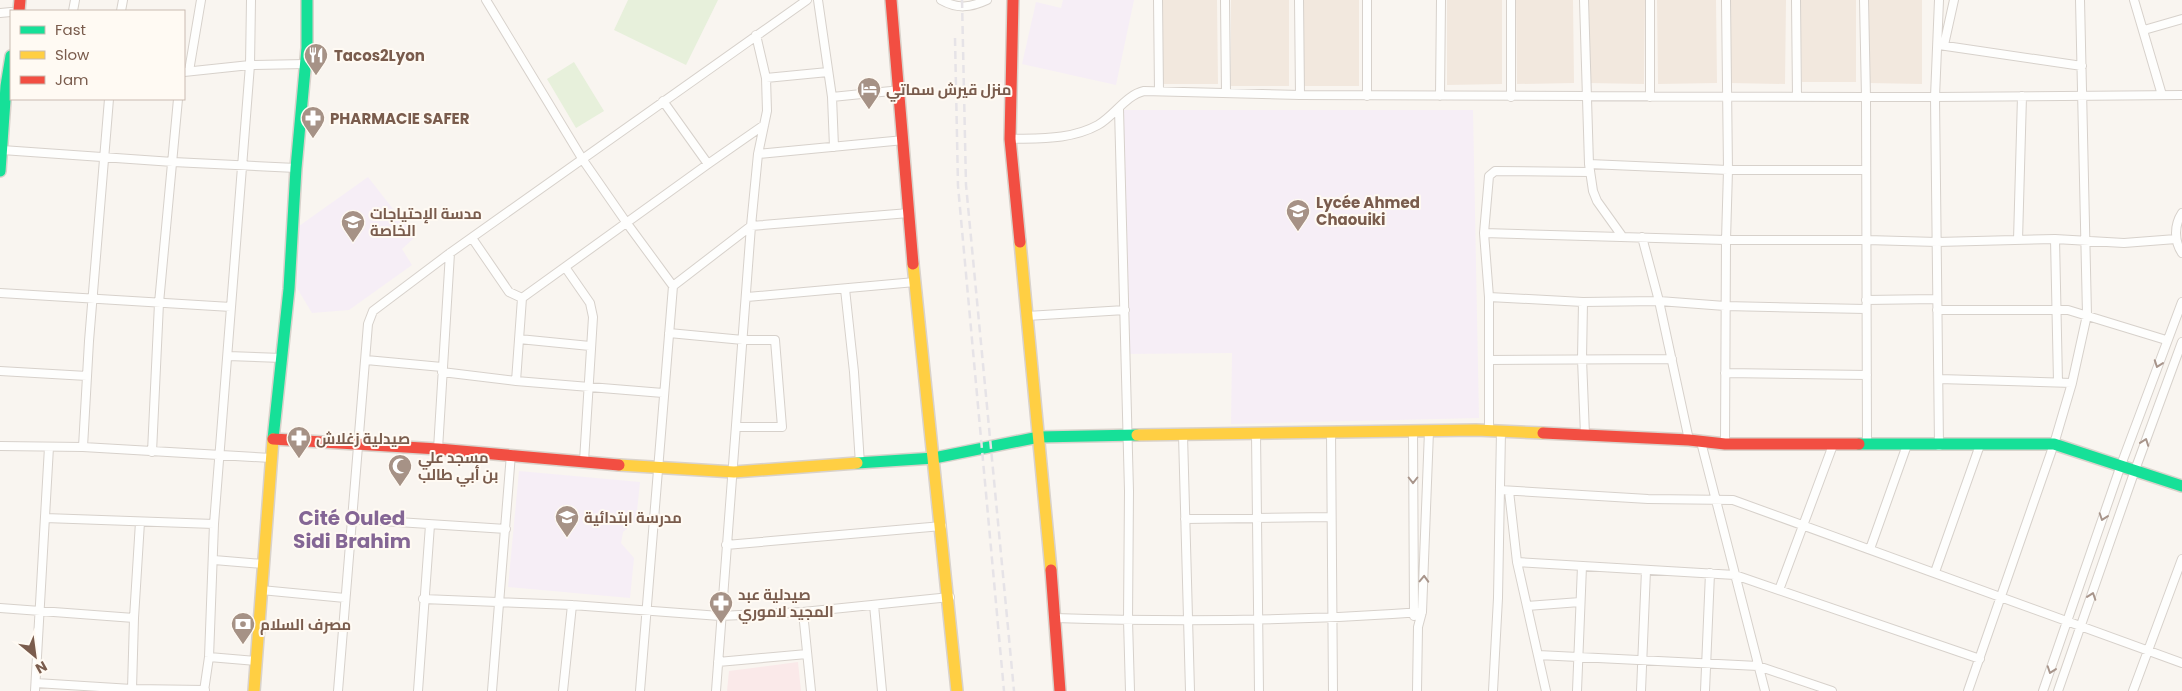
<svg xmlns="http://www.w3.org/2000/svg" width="2182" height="691" viewBox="0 0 2182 691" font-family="Poppins,Cairo,sans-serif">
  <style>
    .residential { fill: #f2e8de }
    .education { fill: #f6eef6 }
    .medical { fill: #fae9e9 }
    .pitch { fill: #e7f0db }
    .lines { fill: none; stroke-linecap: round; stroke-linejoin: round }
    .street-casing { stroke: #d7d1cb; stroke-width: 10 }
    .fast-casing { stroke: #d9d2cb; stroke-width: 14 }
    .slow-casing { stroke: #d9d2cb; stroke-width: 14 }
    .jam-casing { stroke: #d9d2cb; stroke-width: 14 }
    .street { stroke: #fefefd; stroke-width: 8 }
    .fast { stroke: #16e098; stroke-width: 11 }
    .slow { stroke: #ffcf43; stroke-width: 11 }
    .jam { stroke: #f24e42; stroke-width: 11 }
    .rail { stroke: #e6e3e7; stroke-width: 2.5; stroke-dasharray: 8 5; stroke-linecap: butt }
    .oneway { stroke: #a8958b }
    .labels { text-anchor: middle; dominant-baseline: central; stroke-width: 4; stroke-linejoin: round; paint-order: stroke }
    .poi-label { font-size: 15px; font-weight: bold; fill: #7a5c4d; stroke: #fffaf3; text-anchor: start }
    .district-label { font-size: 20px; font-weight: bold; fill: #846695; stroke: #fffaf3 }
  </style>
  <rect width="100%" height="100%" fill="#f9f5f0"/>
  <path class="residential" d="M1160,0H1217L1218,84H1161Z
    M1231,0H1289V86H1231Z
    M1303,0H1359V86H1303Z
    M1447,0H1502V84L1447,85Z
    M1516,0H1573L1574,83L1517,84Z
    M1589,0H1645L1644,84L1588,83Z
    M1657,0H1716L1717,83L1658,84Z
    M1730,0H1786L1785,84L1730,83Z
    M1800,0H1856V82H1802Z
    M1869,0H1922V84L1869,83Z"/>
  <path class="education" d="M1063,0H1134L1116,85L1022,64L1036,2L1061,8Z
    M1118,110H1473L1479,418L1231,424L1232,353L1123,354Z
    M368,177L415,237L402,249L412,265L349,310L312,313L297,288L299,226Z
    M519,471L640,482L636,521L623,532L621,543L634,558L630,598L508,587Z"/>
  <path class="medical" d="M798,662L801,691H727L729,671Z"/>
  <path class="pitch" d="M628,0H718L686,65L614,30Z
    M574,62L604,111L576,128L547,79Z"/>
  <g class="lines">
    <g class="street-casing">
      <path id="street" d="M486,0L583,160L626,222L673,286L640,691
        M818,0L832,97L901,90
        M941,0C957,9 970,8 987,0
        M1158,0L1159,91
        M1225,0L1226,92
        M1299,0L1300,95
        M1511,0V97
        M1584,0L1589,164L1593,191L1597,201L1622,236
        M1796,0L1797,97
        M2134,0L2162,95
        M73,11L75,0
        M121,11L123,0
        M0,13L11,12
        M2144,30L2182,19
        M1939,45L2082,66
        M1944,45L1954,0
        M189,71L201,0
        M184,72L250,65L306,64
        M766,78L828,72
        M1367,96V0
        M1440,96L1441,0
        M832,97L834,147
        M1650,97V0
        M663,101L708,164
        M1119,109L1129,491L1128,620L1130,691
        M1010,139C1039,138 1071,140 1098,125C1114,116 1126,95 1144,91L1300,95L1866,97L1864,0
        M2,150L173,162L296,168
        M758,154L904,140
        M1589,164L1728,170H1866
        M2182,213C2174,225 2174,241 2182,253
        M1484,233L1726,240H1867L1937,242L2055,239L2124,243L2176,239
        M1642,237L1659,301L1689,440
        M472,238L509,292L522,298
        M2055,239L2058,382
        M2018,240L2022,96
        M565,267L590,303L593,317L584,461
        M673,286L751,226L909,213
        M845,289L854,372L860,464
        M0,293L231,307
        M747,297L915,282
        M1489,297L1583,302L1659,301L1725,306L1866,309
        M1866,300L1937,299
        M1583,302L1582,359L1585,435
        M1937,310H2068L2166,340
        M1027,316L1125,310
        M669,333L743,340H775L782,427H737
        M519,339L590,346
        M228,356L282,358
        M366,360L442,367
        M1489,360L1672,359
        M0,371L87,376
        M442,372L516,381L663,393
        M1725,373L1867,375
        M1939,379L2072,383
        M516,381L522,298L708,164L764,125
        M1413,431L1414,616
        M1489,431V297L1484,233L1489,176L1495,171L1590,172
        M1331,433L1333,691
        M1256,434L1259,691
        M1183,435L1190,691
        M1701,442L1765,691
        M1725,444L1726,240L1728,170L1726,0
        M1867,445L1866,97H1935L1939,0
        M0,446L83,447L271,458
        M1939,446L1935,97L2182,95
        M83,447L89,341L109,99
        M438,449L450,253
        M152,452L159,303L178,99
        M1500,490L1648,499L1733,500L2182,663
        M1509,491L1517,562L1546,691
        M45,518L214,524
        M351,519L506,529
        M1185,519L1331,517
        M726,545L942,526
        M1870,549L1907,445
        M214,560L263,564
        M1517,562L1735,575L1980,659
        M1935,572L1980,445
        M261,590L345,598
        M1779,590L1833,445
        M423,599L572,605L720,616L803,612L950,597
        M874,605L882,691
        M1527,606L1580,602
        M0,608L134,618L132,689
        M803,612L811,691
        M134,618L140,522
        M1055,618C1178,622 1300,621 1422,612
        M1538,655L1758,666L1832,691
        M209,657L257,661
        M718,662L807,654
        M36,683L132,689L205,690
        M35,691L49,447
        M204,691L209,657L214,524L250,65L251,0
        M338,691L368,324L373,311L450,253L807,0
        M418,691L430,525
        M492,691L511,454
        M563,691L572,605
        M716,691L751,226L758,154L767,111L766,78L756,35
        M1417,691L1418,627L1422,612L1429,431
        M1493,691L1498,598L1501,431
        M1577,691L1582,566
        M1641,691L1646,570
        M1705,691L1710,573
        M1968,691L2054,444L2072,383L2087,315L2080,0
        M2043,691L2121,465L2182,302
        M2058,691L2135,470L2182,342
        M2133,691L2182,559"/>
    </g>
    <g class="fast-casing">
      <path id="fast" d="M0,171L6,86L11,56
        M273,439L289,289L296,168L307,48V0
        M1859,444H2054L2182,486
        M857,463L934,458L1039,437L1137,435"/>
    </g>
    <g class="slow-casing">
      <path id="slow" d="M1020,242L1051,570
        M913,264L957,691
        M1137,435L1476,430L1543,433
        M619,465L734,472L857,463
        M254,691L273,439"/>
    </g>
    <g class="jam-casing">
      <path id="jam" d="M891,0L913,264
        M1013,0L1010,139L1020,242
        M19,11L20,0
        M1543,433L1689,440L1725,444H1859
        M273,439L438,449L619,465
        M1051,570L1060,691"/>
    </g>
    <use href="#street" class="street"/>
    <use href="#fast" class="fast"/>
    <use href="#slow" class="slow"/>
    <use href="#jam" class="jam"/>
    <path class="rail" d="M962,0L966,185L1014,691
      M955,38L958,186L1004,691"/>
  </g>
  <defs><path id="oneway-chevron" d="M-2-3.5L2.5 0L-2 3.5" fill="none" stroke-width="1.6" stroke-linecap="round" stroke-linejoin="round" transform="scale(1.25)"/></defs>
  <g class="oneway">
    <use href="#oneway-chevron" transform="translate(2158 364) rotate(110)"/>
    <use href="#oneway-chevron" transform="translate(2145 442) rotate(-70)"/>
    <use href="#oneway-chevron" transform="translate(1413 480) rotate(90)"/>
    <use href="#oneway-chevron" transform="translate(2103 517) rotate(109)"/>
    <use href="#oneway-chevron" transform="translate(1424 579) rotate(-88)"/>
    <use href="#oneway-chevron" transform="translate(2092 596) rotate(-71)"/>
    <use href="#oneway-chevron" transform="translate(2051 670) rotate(109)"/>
  </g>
  <defs>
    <g id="restaurant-pin" transform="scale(1.25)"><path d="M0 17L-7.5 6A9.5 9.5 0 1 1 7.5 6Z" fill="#a69286" stroke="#fffaf3"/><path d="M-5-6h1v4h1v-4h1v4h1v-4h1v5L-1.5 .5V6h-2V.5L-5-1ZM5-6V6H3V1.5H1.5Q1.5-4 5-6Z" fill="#fff"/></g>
    <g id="hotel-pin" transform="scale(1.25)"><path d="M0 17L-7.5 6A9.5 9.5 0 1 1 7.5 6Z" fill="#a69286" stroke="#fffaf3"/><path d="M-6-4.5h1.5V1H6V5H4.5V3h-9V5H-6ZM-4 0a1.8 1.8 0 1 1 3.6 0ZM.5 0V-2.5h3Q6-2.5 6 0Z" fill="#fff"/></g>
    <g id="pharmacy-pin" transform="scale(1.25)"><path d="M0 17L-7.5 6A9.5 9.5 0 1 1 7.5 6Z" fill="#a69286" stroke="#fffaf3"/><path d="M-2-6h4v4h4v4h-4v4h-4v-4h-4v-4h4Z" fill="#fff"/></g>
    <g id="school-pin" transform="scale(1.25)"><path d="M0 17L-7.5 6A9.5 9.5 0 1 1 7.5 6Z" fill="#a69286" stroke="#fffaf3"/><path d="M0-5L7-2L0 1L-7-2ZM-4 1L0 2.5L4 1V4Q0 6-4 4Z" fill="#fff"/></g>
    <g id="mosque-pin" transform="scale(1.25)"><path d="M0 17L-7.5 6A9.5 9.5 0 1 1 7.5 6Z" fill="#a69286" stroke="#fffaf3"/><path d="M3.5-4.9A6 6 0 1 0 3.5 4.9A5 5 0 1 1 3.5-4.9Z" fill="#fff"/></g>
    <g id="bank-pin" transform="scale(1.25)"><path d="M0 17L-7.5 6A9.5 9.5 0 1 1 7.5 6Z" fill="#a69286" stroke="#fffaf3"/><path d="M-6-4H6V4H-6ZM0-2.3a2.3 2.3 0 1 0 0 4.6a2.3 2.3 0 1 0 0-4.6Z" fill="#fff"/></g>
  </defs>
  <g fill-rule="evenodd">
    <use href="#restaurant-pin" x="316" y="55"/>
    <use href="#hotel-pin" x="869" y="89"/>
    <use href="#pharmacy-pin" x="313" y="118"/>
    <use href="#school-pin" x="1298" y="211"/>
    <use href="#school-pin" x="353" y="222"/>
    <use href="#pharmacy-pin" x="299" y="438"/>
    <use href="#mosque-pin" x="400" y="466"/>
    <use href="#school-pin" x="567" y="517"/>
    <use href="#pharmacy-pin" x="721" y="603"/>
    <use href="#bank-pin" x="243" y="624"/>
  </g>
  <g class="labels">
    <g class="poi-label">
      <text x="334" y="55">Tacos2Lyon</text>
      <text x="886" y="89">منزل قيرش سماتي</text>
      <text x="330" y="118">PHARMACIE SAFER</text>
      <text x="1316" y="202">Lycée Ahmed<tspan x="1316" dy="17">Chaouiki</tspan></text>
      <text x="370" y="213">مدسة الإحتياجات<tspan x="370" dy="17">الخاصة</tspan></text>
      <text x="316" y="438">صيدلية زغلاش</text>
      <text x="418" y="457">مسجد علي<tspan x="418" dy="17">بن أبي طالب</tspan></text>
      <text x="584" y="517">مدرسة ابتدائية</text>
      <text x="738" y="594">صيدلية عبد<tspan x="738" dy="17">المجيد لاموري</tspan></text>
      <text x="260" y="624">مصرف السلام</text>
    </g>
    <g class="district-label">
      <text x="352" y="518">Cité Ouled<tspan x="352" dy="23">Sidi Brahim</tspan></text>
    </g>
  </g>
  <rect x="10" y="10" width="175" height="90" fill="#fffaf3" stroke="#cabbb1"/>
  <rect x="20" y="26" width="25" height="8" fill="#16e098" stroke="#cabbb1"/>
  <text x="55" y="35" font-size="15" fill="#7a5c4d">Fast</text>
  <rect x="20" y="51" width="25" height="8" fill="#ffcf43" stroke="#cabbb1"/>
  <text x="55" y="60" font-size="15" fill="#7a5c4d">Slow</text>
  <rect x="20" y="76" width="25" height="8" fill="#f24e42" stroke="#cabbb1"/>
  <text x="55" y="85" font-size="15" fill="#7a5c4d">Jam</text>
  <g transform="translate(35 656) rotate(151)" stroke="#fffaf3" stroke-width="4" paint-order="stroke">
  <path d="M0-4L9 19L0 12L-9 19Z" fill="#7a5c4d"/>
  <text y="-8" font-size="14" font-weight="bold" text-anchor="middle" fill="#7a5c4d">N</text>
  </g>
</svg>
